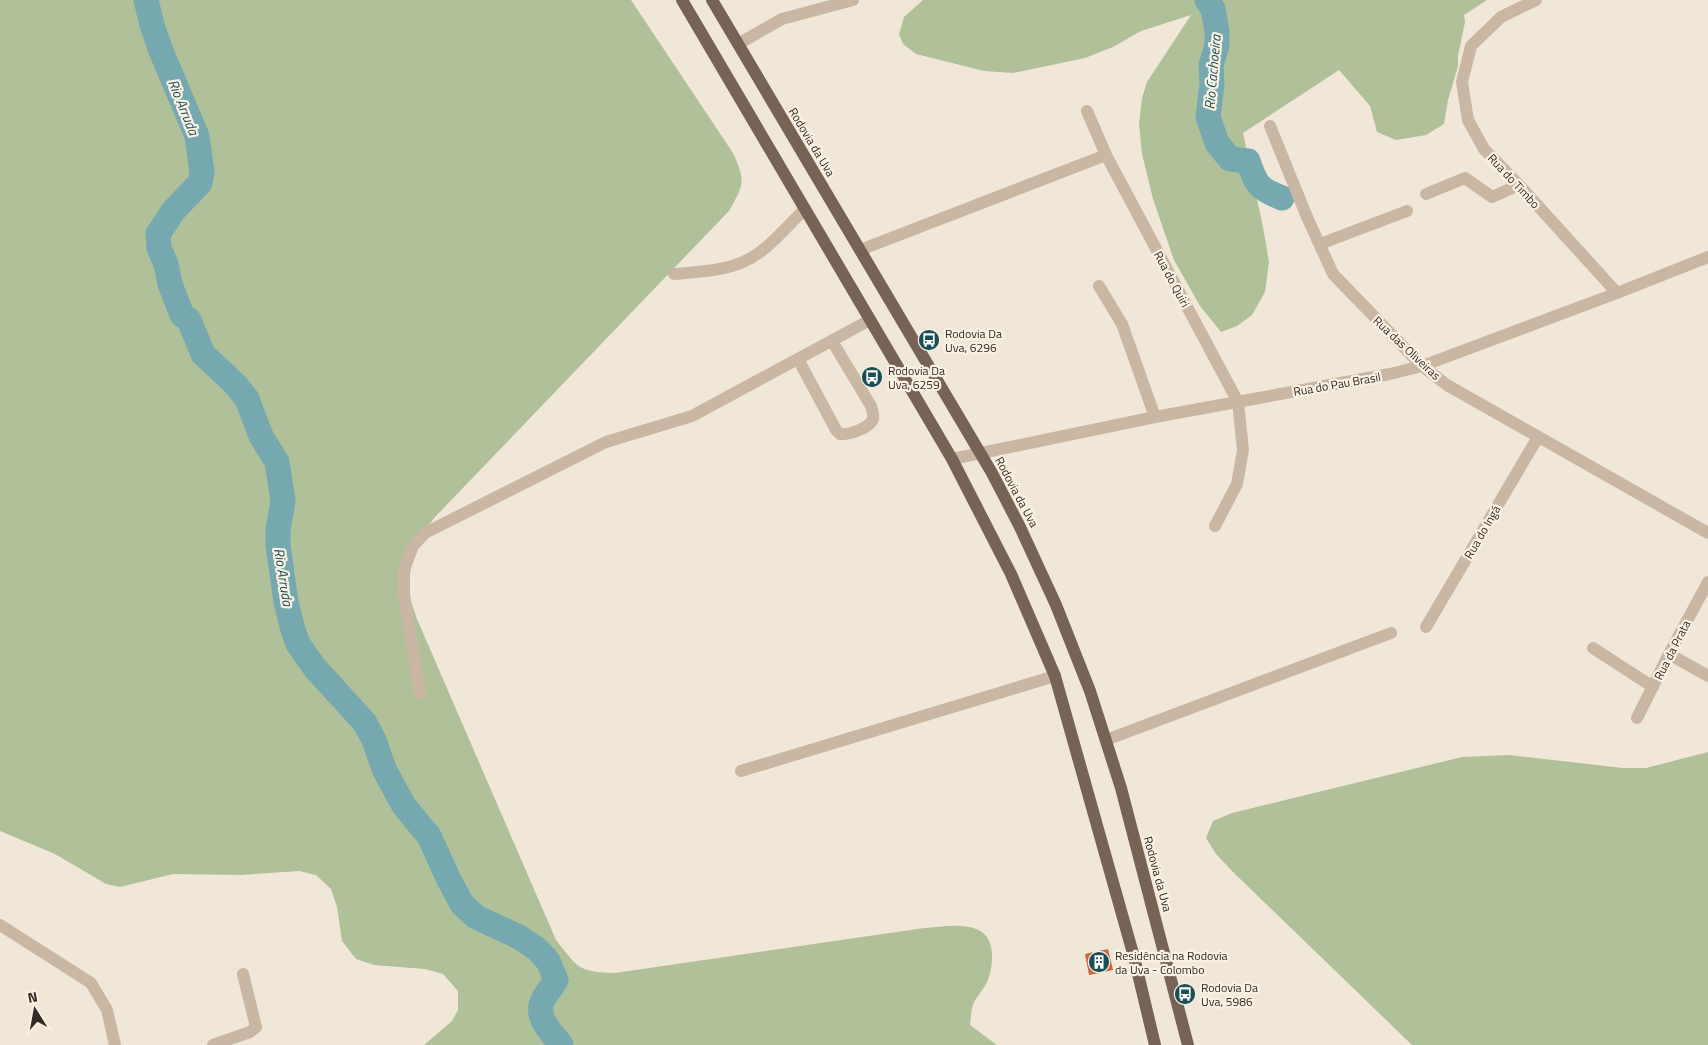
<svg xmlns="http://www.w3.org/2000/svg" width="1708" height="1045" viewBox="0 0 1708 1045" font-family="'Titillium Web',sans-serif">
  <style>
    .green { fill: #b0c098 }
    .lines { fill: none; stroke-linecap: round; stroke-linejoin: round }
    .river { stroke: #76a9af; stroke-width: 25 }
    .building { fill: #c9683f }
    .minor { stroke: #c9b7a4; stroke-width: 12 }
    .major { stroke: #776356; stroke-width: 12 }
    .labels { text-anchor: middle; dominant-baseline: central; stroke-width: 4.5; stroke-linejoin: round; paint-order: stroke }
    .street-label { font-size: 12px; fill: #352b26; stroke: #f9f1e4 }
    .poi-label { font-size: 12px; fill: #352b26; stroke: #f9f1e4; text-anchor: start }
    .water-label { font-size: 14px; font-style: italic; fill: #1b4f57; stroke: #f9f1e4 }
  </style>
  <rect width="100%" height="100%" fill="#f1e7d8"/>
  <path class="green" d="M0,0H631L733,153C746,182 744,184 729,211L435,517L416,541L407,590L417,619L556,940C578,968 578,972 615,973L924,928C949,926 992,917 992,955C992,965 991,973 987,982C984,989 978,995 974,1002C971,1009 971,1018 970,1025L997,1045H424L452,1021L458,1010V991L443,974L425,969L374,965L356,959L342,941L337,907L331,889L316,875L299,871L241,875L173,874L120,887L106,884L55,854L0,831Z
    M923,0H1487L1464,15L1465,22L1458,56V66L1448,100L1444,124L1426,135L1396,140L1377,132L1370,106L1339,70L1243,133L1263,227L1269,262L1265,292L1252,315L1237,326L1221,332L1200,306L1174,260L1153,199L1142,154L1139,124L1142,98L1147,82L1191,15L1141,31L1113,47L1085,58L1013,73L984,71L916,54L903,44L899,34L904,17Z
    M1708,752V1045H1412L1233,872L1216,854L1206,838L1213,821L1232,813L1462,757L1509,755L1623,768H1646Z"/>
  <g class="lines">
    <path class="river" d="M146,0L152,25L161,51L197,136L202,172L200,183L174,210L158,234L159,248L166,264L170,284L182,315L189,320L203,354L236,385L247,399L261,436L277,462L283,501L278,530V545L286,602L293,630L298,644L315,668L365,723L374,740L384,769L404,806L429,836L449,880L462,904L476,917L519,937L537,949L548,961L556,980C552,987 546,993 543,1000C534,1018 552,1032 561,1045
      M1207,0L1213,9L1217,32V45L1211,65L1212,84L1208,117L1217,143L1230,159L1248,161C1256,185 1259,189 1282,198"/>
  </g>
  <path class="building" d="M1108,949L1113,970L1089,975L1085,954Z"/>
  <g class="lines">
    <path class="minor" d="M1536,0L1501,17L1471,46L1462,82L1468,120L1484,149L1519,185L1617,293
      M738,44L782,19L853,0
      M1087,111L1106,155L1238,402L1243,450L1237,484L1215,526
      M1270,126L1307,217L1333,274L1422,366L1447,385L1708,533
      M1426,194L1465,178L1492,197L1519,185
      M1320,244L1407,211
      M860,250L1106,155
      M674,274C696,272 723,271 743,262C767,252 786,227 805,209
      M1099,286L1122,324L1155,417
      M798,359L836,430L840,434C849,435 870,428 873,419C874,414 872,410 871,406L832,341
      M952,459L1155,417L1390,374L1422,366L1617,293L1708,257
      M1426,627L1538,437
      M1593,648L1653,687
      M1669,654L1708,676
      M420,694L404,595V570L413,546L425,533L606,442L692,416L870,320
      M1637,718L1669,654L1708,582
      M1106,740L1391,633
      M741,771L1055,676
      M0,925L91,983L107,1010L115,1045
      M213,1045L250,1032L256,1027L243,974"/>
    <path class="major" d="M682,0L952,459L1011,574L1055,676L1134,957L1155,1045
      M712,0L992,473L1020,527L1056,605L1090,691L1121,788L1188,1045"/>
  </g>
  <defs>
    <g id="bus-disc" transform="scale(1.125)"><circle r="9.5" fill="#1b4f57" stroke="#f9f1e4"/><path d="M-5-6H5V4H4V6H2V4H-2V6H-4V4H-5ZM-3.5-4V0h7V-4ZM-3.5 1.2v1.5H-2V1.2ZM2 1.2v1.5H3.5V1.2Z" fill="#fff"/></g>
    <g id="building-disc" transform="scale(1.125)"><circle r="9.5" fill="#1b4f57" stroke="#f9f1e4"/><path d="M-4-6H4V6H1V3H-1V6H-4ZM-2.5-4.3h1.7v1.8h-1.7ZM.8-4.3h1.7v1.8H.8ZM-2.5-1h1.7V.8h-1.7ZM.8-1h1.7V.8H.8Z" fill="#fff"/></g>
  </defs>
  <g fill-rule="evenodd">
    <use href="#bus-disc" x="929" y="340"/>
    <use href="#bus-disc" x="872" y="377"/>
    <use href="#building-disc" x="1099" y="962"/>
    <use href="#bus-disc" x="1185" y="994"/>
  </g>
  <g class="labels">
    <g class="street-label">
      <text transform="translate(812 142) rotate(59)">Rodovia da Uva</text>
      <text transform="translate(1514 181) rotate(47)">Rua do Timbo</text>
      <text transform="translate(1172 279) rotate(62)">Rua do Quiri</text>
      <text transform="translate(1407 348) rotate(43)">Rua das Oliveiras</text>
      <text transform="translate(1337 384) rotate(-10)">Rua do Pau Brasil</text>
      <text transform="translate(1017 492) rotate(62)">Rodovia da Uva</text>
      <text transform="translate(1482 532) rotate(-60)">Rua do Ingá</text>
      <text transform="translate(1672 650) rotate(-63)">Rua da Prata</text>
      <text transform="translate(1158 874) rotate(75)">Rodovia da Uva</text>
    </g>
    <g class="poi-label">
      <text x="945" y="333">Rodovia Da<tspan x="945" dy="14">Uva, 6296</tspan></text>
      <text x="888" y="370">Rodovia Da<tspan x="888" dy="14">Uva, 6259</tspan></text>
      <text x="1115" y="955">Residência na Rodovia<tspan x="1115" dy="14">da Uva - Colombo</tspan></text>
      <text x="1201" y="987">Rodovia Da<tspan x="1201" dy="14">Uva, 5986</tspan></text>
    </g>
    <g class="water-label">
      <text transform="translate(1212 72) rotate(-85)">Rio Cachoeira</text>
      <text transform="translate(184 107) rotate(68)">Rio Arruda</text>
      <text transform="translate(284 577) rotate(81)">Rio Arruda</text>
    </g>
  </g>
  <g transform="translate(35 1010) rotate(349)" stroke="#f9f1e4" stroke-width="4" paint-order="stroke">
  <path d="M0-4L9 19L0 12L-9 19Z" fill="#352b26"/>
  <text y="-8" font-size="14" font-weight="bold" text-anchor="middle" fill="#352b26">N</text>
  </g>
</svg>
